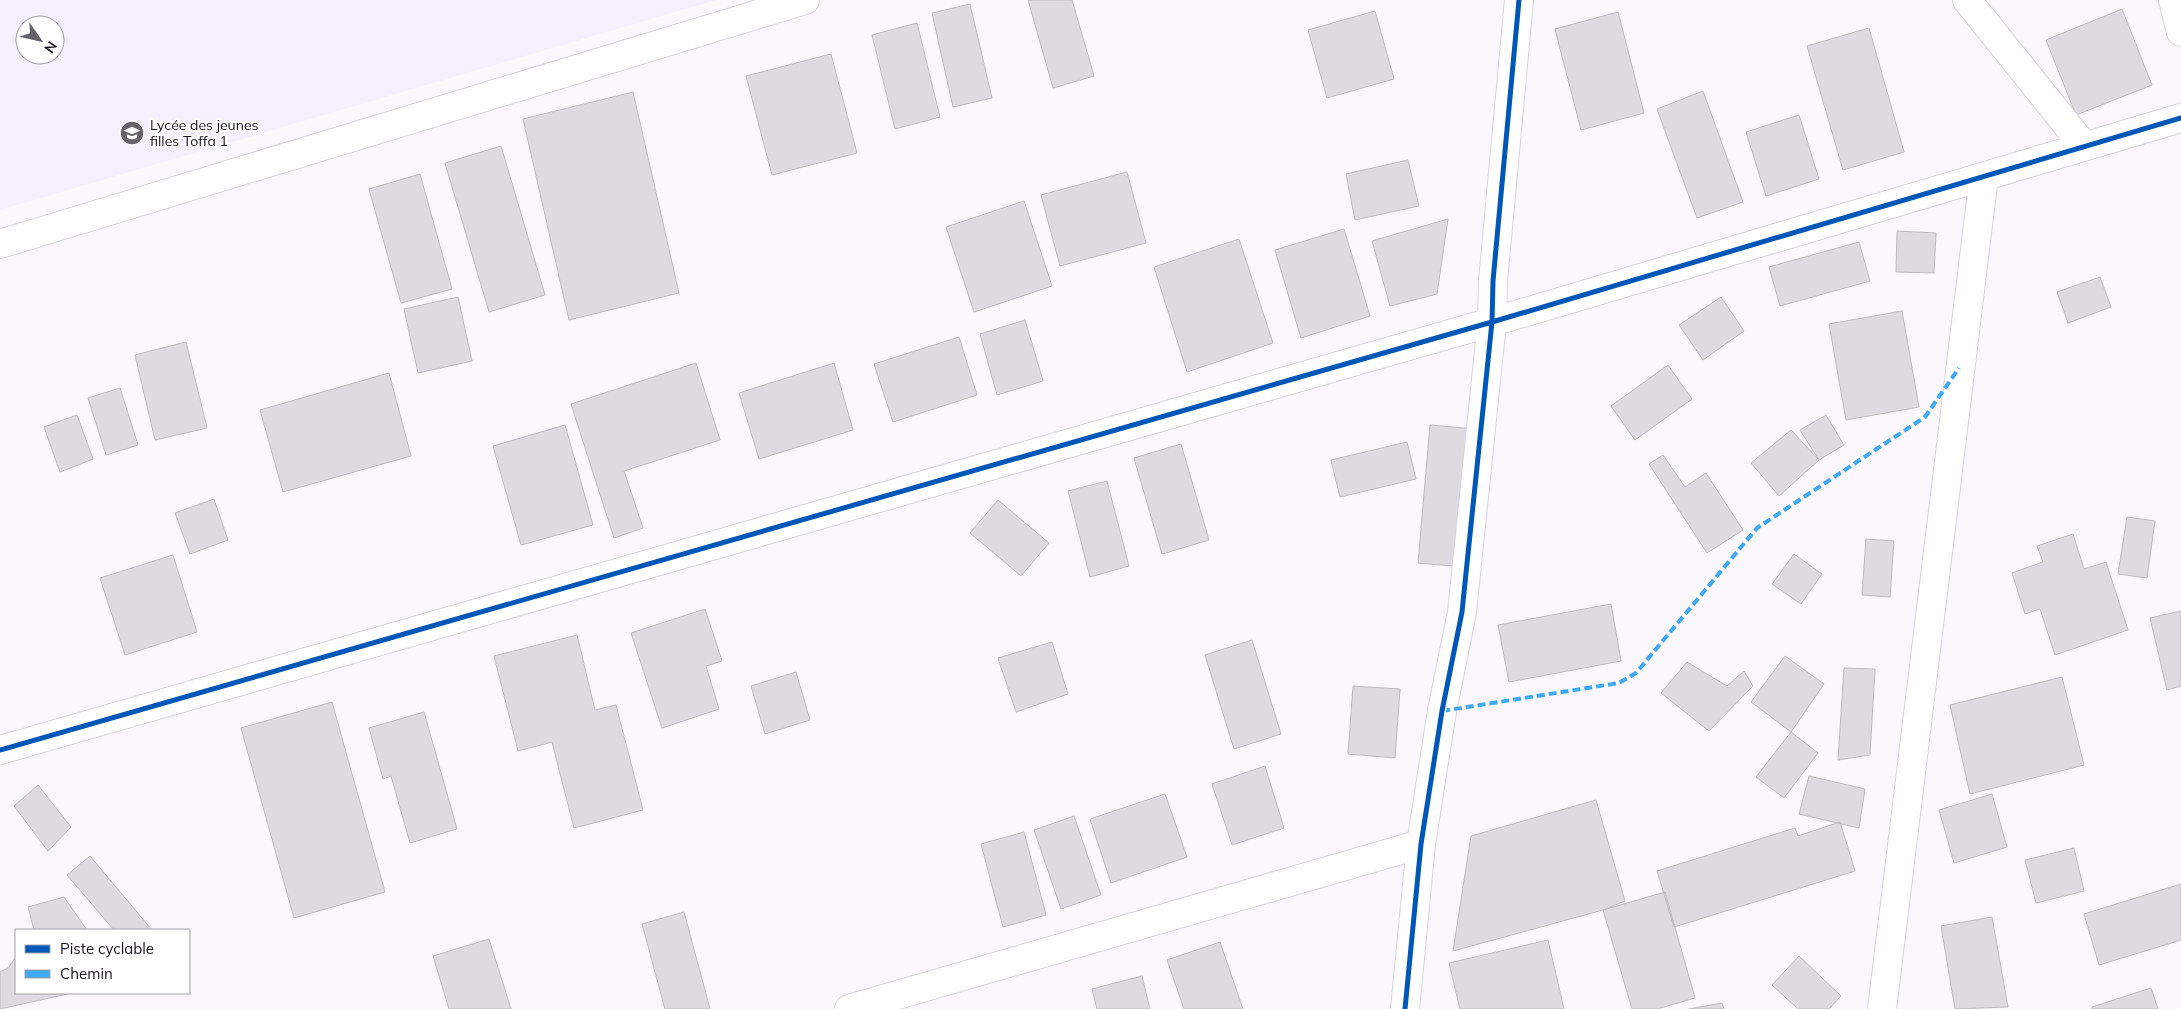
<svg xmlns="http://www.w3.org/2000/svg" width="2181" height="1009" viewBox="0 0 2181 1009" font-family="Mulish,sans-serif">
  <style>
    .built { fill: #f5f0fd; fill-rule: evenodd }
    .building { fill: #dddae2; stroke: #bdbac1 }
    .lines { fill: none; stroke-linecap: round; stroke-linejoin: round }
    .minor-casing { stroke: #d8d5dc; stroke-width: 30 }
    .major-casing { stroke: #d8d5dc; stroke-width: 30 }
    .minor { stroke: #fefeff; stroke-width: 28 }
    .major { stroke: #fefeff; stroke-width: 28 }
    .quiet { stroke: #3fa9f5; stroke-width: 4; stroke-dasharray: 8 4; stroke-linecap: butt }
    .cycleway-casing { stroke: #fff; stroke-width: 8 }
    .cycleway { stroke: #0057b8; stroke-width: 5 }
    .labels { text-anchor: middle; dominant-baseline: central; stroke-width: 4; stroke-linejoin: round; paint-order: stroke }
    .poi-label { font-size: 14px; fill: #16121c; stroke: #fff; text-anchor: start }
  </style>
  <rect width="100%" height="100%" fill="#faf8fc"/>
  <path class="built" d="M0,0H716L0,210ZM25,25H55V55H25Z"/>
  <path class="building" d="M1028,0H1072L1094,76L1053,88Z
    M970,4L992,98L953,107L932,13Z
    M2122,9L2152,85L2076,115L2046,40Z
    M1375,11L1394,79L1327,98L1308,30Z
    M1618,12L1644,113L1581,130L1555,29Z
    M917,23L940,117L895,129L872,35Z
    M1869,28L1904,152L1843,170L1807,46Z
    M831,54L857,153L772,175L746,76Z
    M1703,91L1743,202L1697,218L1657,109Z
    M633,92L679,293L569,320L523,119Z
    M1799,115L1819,179L1766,196L1746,132Z
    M501,146L545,295L489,312L445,163Z
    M1408,160L1419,206L1355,220L1346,174Z
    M1127,172L1146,243L1060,266L1041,195Z
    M420,174L452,289L401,303L369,189Z
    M1024,201L1052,286L974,312L946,227Z
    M1448,219L1437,294L1390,306L1372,241Z
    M1344,229L1370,316L1301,338L1275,250Z
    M1897,231L1936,233L1934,273L1896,272Z
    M1239,239L1273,343L1187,372L1154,267Z
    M1859,242L1870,281L1780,306L1769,267Z
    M2100,277L2111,307L2068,323L2057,292Z
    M458,297L472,361L418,373L404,309Z
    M1721,297L1744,331L1703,360L1679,325Z
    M1902,311L1919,407L1846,420L1829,324Z
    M1025,320L1043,381L997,395L980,334Z
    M959,337L977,395L893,422L874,364Z
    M186,342L207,428L155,440L135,355Z
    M696,363L720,440L624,471L643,528L614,538L571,404Z
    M834,363L853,430L759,459L739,393Z
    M1668,365L1692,399L1635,440L1611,406Z
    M389,373L411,456L283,492L260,410Z
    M120,388L138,445L106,455L88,398Z
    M77,415L93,459L60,472L44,427Z
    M1826,415L1844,445L1819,460L1800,430Z
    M565,425L593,525L521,545L493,446Z
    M1430,425L1476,429L1463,567L1418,563Z
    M1791,430L1819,460L1779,496L1751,463Z
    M1407,442L1416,479L1340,497L1331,460Z
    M1181,444L1209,540L1162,554L1134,458Z
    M1663,455L1685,487L1706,473L1743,530L1707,553L1649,464Z
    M1107,481L1129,566L1090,577L1068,491Z
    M214,499L228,540L190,554L175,513Z
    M998,500L1049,543L1021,576L970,533Z
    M2127,517L2155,521L2147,578L2118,574Z
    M2073,534L2084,569L2106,562L2128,630L2055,655L2040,609L2025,614L2012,573L2043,562L2037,546Z
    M1866,539L1894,541L1890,597L1862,595Z
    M1794,554L1822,574L1801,604L1772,584Z
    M173,555L197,632L125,655L100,578Z
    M1611,604L1621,661L1509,682L1498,625Z
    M705,609L722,661L706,666L719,709L662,728L631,633Z
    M2181,611V686L2167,690L2150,618Z
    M577,635L595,710L616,705L643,810L574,828L552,742L518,751L494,656Z
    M1252,640L1281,734L1234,749L1205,655Z
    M1052,642L1068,694L1016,712L998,658Z
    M1785,656L1824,684L1791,732L1751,702Z
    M1687,662L1727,686L1744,671L1753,686L1709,731L1661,693Z
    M1844,668L1875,669L1870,755L1838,760Z
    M796,672L810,720L765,734L751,686Z
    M2062,677L2084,765L1970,794L1950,705Z
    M1353,686L1400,689L1395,758L1348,754Z
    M332,702L385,892L294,918L241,728Z
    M424,712L457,829L410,843L391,776L383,779L369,728Z
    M1791,732L1818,753L1784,798L1756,777Z
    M1265,766L1284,828L1232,845L1212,784Z
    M1809,776L1865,789L1859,828L1799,814Z
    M38,785L71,827L48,851L14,806Z
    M1165,794L1187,857L1111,883L1090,819Z
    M1992,794L2007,847L1954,863L1939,810Z
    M1596,800L1625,901L1603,910L1453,951L1471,836Z
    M1074,816L1101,895L1061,909L1034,830Z
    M1840,822L1855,871L1674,927L1657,871L1795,828L1798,836Z
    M1024,832L1046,915L1003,927L981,844Z
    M2074,848L2084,891L2036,903L2025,860Z
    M90,856L152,930H114L67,875Z
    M2181,884V940L2099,965L2084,914Z
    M1665,892L1695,998L1657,1009H1632L1603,910Z
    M64,897L87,930H34L28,907Z
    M684,912L710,1009H665L642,924Z
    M1992,917L2008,1007L1955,1009L1941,926Z
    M489,939L511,1009H449L433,956Z
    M1548,940L1564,1009H1460L1449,963Z
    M1220,942L1243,1009H1184L1167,960Z
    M1799,956L1841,996L1829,1009H1798L1772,985Z
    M16,957V993H72L0,1009V972L8,968Z
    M1142,976L1150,1009H1097L1092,989Z
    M2151,988L2158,1009H2092V1007Z
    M1722,1003L1724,1009H1689Z"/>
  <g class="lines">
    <g class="minor-casing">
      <path id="minor" d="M1967,0L2084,146
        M0,244L805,0
        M0,750L1492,322L2181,118
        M849,1009L1421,844
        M1405,1009L1421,844L1442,711L1462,612L1492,322L1493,281L1519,0
        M1882,1009L1984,176"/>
    </g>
    <g class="major-casing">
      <path id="major" d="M2173,0L2181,32"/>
    </g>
    <use href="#minor" class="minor"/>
    <use href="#major" class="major"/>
    <path class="quiet" d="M1442,711L1619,683L1636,673L1757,528L1925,417L1959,368"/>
    <g class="cycleway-casing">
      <path id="cycleway" d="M0,750L1492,322L2181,118
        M1405,1009L1421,844L1442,711L1462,612L1492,322L1493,281L1519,0"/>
    </g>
    <use href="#cycleway" class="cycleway"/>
  </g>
  <defs>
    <g id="school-disc" transform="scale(1.25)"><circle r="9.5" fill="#66626a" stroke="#fff"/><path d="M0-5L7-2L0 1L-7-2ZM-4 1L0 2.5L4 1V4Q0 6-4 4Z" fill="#fff"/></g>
  </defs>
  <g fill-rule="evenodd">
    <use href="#school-disc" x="132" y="133"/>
  </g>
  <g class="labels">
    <g class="poi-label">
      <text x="150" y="125">Lycée des jeunes<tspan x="150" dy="16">filles Toffa 1</tspan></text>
    </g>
  </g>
  <rect x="15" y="929" width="175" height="65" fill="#ffffff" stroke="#a2a0a4"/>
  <rect x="25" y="945" width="25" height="8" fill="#0057b8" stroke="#a2a0a4"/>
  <text x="60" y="954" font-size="15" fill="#16121c">Piste cyclable</text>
  <rect x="25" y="970" width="25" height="8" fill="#3fa9f5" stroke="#a2a0a4"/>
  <text x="60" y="979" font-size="15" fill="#16121c">Chemin</text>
  <g transform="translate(40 40) rotate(124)"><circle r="24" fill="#ffffff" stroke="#a2a0a4"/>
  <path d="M0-4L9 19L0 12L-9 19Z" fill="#66626a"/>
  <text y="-8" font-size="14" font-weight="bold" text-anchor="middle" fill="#16121c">N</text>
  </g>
</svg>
